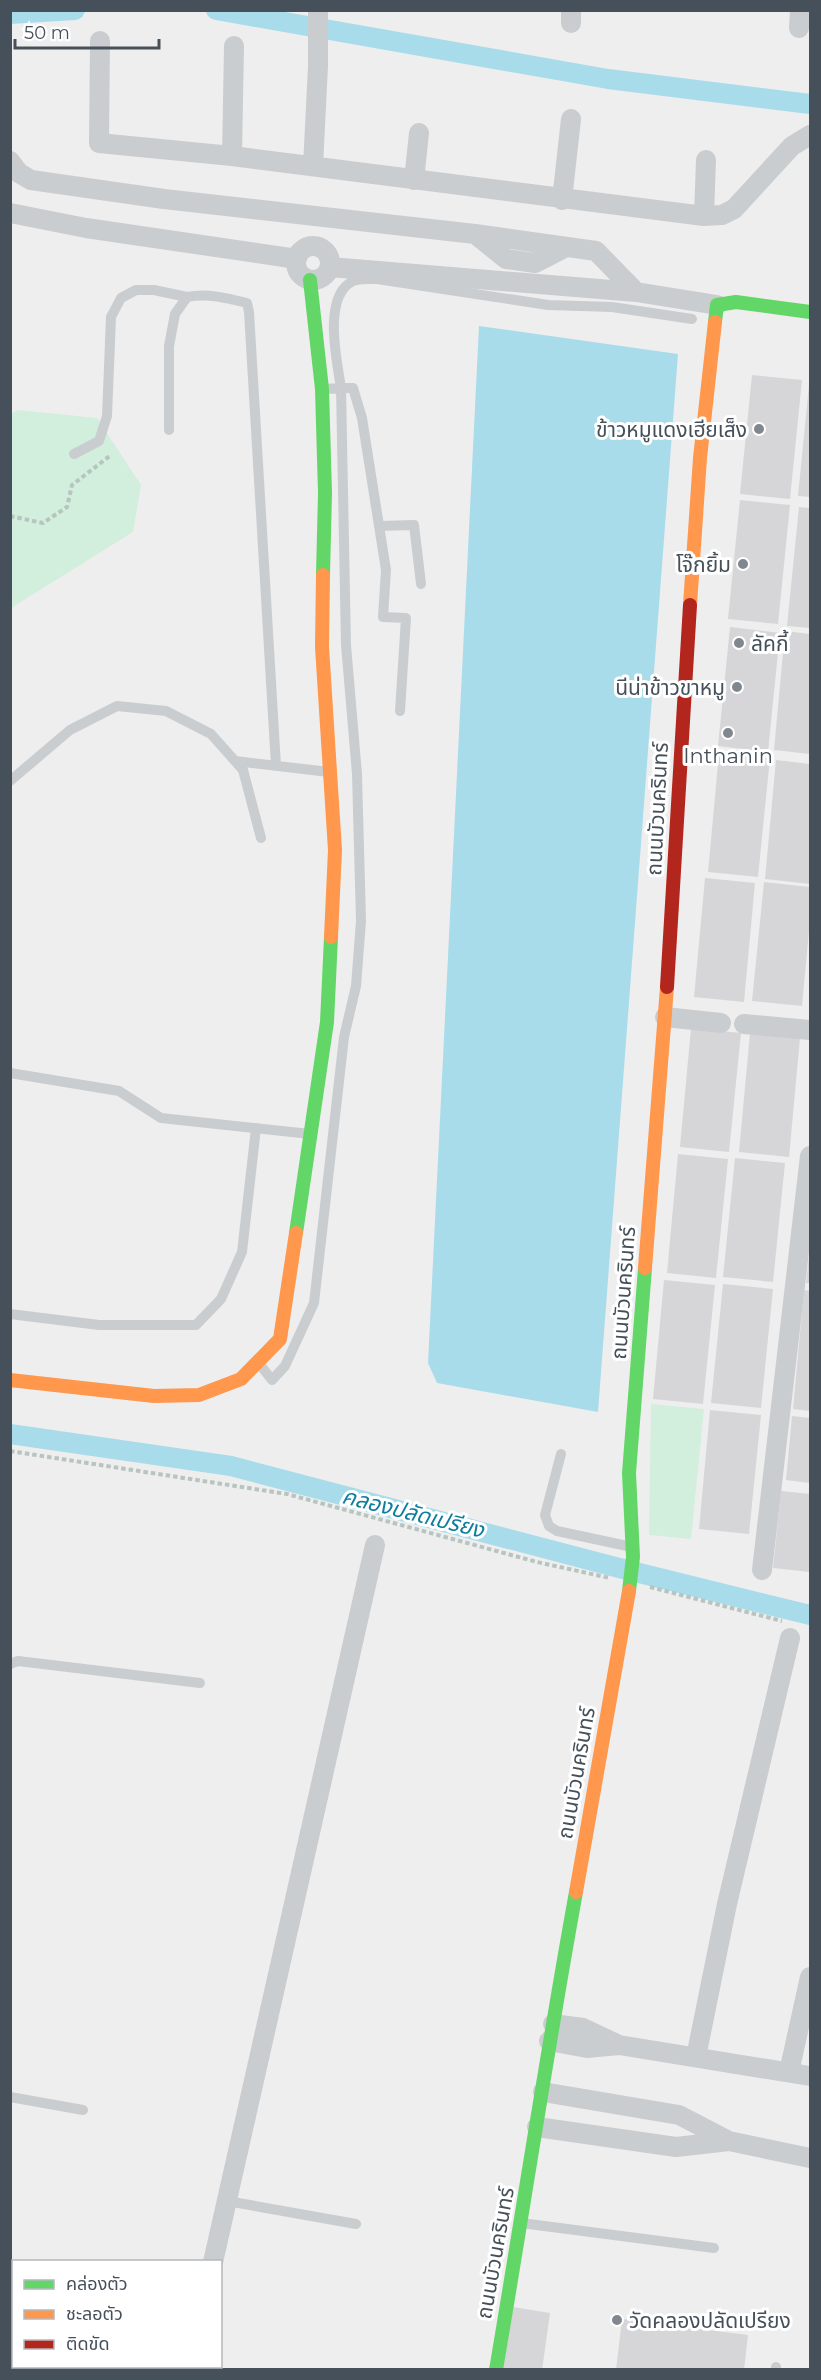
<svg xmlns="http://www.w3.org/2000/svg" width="821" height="2380" viewBox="0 0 821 2380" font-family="Montserrat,'Noto Sans Thai',sans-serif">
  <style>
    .green { fill: #d2eedd }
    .water { fill: #a8dceb }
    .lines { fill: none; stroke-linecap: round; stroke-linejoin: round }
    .canal { stroke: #a8dceb; stroke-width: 20 }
    .building { fill: #d6d6d8 }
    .path { stroke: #b7c4bf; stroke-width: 4; stroke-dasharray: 4.5 3; stroke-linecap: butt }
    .lane { stroke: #cacdcf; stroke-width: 10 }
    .street { stroke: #cacdcf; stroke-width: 20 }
    .fast { stroke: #63d668; stroke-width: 14 }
    .slow { stroke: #ff974d; stroke-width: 14 }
    .jam { stroke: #b3261e; stroke-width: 14 }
    .poi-dot { fill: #81878e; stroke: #fff; stroke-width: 2 }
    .labels { text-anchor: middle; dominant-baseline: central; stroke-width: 6; stroke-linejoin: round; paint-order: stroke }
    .poi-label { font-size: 21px; fill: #46505a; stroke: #fff; text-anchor: end }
    .street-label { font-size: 21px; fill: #46505a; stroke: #fff }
    .water-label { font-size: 22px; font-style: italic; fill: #0e7e9e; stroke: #fff }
  </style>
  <rect width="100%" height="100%" fill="#efeeee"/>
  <path class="green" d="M18,410L97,418L141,485L133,532L11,608V414Z
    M651,1404L704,1409L691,1539L649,1535Z"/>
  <path class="water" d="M479,326L678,354L598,1412L437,1383L428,1363Z"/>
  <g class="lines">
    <path class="canal" d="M216,10L608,79L810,104
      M10,14L75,10
      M10,1434L231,1466L623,1569L810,1615"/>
  </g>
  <path class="building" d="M752,375L802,380L790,499L740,494Z
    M809,385H810V497L798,496Z
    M740,500L790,505L778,624L728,619Z
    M799,507L810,508V628L787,626Z
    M730,627L780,633L768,752L718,746Z
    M785,631L810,634V754L774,750Z
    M719,753L770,758L758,877L708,872Z
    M776,760L810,764V884L765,879Z
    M705,878L755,883L744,1002L694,997Z
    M764,882L810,887V920L802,1006L752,1001Z
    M691,1028L741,1033L729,1152L680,1147Z
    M750,1033L800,1038L789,1157L739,1152Z
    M678,1154L728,1159L716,1278L667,1273Z
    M735,1158L785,1163L773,1282L723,1277Z
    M809,1255H810V1283H806Z
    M664,1280L715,1285L703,1404L653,1399Z
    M723,1284L773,1289L761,1408L711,1403Z
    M804,1290L810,1291V1411L793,1409Z
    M710,1410L761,1415L749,1534L699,1529Z
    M792,1416L810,1418V1483L786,1480Z
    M781,1491L810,1494V1572L773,1568Z
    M513,2307L550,2313L542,2370H503Z
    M622,2319L748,2335L744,2370H616Z"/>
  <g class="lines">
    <path class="path" d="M722,11V10
      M10,516L43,523L67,507L72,485L111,455
      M10,1451L287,1494L537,1562L610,1578
      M650,1587L782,1621"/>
    <path class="lane" d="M169,430V346L175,314L187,297C207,293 227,298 247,303L249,312L276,766
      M74,454L99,441L107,416L111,317L121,298L136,290H154L187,297
      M379,526L414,525L421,584
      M400,711L406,618L383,617L386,570L362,418L353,388H341C337,361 322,296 353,281C359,278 370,279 377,279L548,305L612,307L692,319
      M235,761L329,772
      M10,781L70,730L117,706L166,711L211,734L243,770L261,838
      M10,1073L119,1091L161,1118L310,1134
      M10,1314L99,1325H196L221,1299L242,1252L256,1128
      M258,1362L272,1380L285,1366L314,1303L344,1037L356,986L361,921L357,774L346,645L341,388L322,389
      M561,1454L545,1515L549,1526L557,1531L632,1547
      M10,1664L18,1661L200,1683
      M10,2097L83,2110
      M227,2201L356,2224
      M521,2223L714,2248
      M10,2265H14
      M22,2370V2366
      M776,2370V2367"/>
    <path class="street" d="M571,23V10
      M799,28L800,10
      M100,41L99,143L232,156L704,216L722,215L734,209L792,146L810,135
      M232,156L234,46
      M10,161L19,173L31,180L164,199L475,234L596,251L636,292
      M313,166L318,66V10
      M414,180L419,133
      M562,200L571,119
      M10,213L86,228L297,259
      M704,216L706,160
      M475,234L506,259L535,263L566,247
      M296 263a17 17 0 1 1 34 0a17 17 0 1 1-34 0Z
      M330,267L636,292L717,305
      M665,1017L721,1023
      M744,1024L810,1030
      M762,1570L810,1156
      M553,2024L583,2028L619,2045L810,2076
      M549,2041L587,2048L619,2045
      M696,2057L727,1904L790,1638
      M789,2072L810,1977
      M543,2092L679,2115L729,2141L810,2158
      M537,2127L676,2147L729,2141
      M213,2262L375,1545
      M188,2370L189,2366"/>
    <path class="fast" d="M310,280L322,389L325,493L323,575
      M715,322L717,305L736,302L810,312
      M296,1233L327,1022L331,937
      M629,1591L633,1557L629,1473L645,1268
      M496,2370C523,2211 547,2051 576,1892"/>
    <path class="slow" d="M323,575L322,647L335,850L331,937
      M690,605L700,458L715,322
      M645,1268L667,987
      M10,1380L154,1396L199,1395L241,1379L280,1339L296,1233
      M576,1892L629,1591"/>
    <path class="jam" d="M667,987L690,605"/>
  </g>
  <g class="poi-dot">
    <circle cx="759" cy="429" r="6"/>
    <circle cx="743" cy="564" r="6"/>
    <circle cx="739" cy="643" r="6"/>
    <circle cx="737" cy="687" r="6"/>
    <circle cx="728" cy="733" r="6"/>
    <circle cx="617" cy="2320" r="6"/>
  </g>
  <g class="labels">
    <g class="poi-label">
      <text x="747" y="429">ข้าวหมูแดงเฮียเส็ง</text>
      <text x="731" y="564">โจ๊กยิ้ม</text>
      <text x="751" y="643" text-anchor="start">ลัคกี้</text>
      <text x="725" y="687">นีน่าข้าวขาหมู</text>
      <text x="728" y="755" text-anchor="middle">Inthanin</text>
      <text x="629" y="2320" text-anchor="start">วัดคลองปลัดเปรียง</text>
    </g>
    <g class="street-label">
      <text transform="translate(657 809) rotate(-87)">ถนนบัวนครินทร์</text>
      <text transform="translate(623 1293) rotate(-86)">ถนนบัวนครินทร์</text>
      <text transform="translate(576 1773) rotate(-80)">ถนนบัวนครินทร์</text>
      <text transform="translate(495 2253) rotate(-80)">ถนนบัวนครินทร์</text>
    </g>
    <g class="water-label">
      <text transform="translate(413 1513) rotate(14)">คลองปลัดเปรียง</text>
    </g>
  </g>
  <rect width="821" height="2380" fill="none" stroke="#46505a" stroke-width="24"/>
  <rect x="12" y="2260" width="210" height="108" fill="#ffffff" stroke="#b5b9bd" stroke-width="1.5"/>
  <rect x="24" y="2280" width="30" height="9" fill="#63d668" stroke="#b5b9bd" stroke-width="1.5"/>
  <text x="66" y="2290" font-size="18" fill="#46505a">คล่องตัว</text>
  <rect x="24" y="2310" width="30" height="9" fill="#ff974d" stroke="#b5b9bd" stroke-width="1.5"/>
  <text x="66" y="2320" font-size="18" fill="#46505a">ชะลอตัว</text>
  <rect x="24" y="2340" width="30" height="9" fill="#b3261e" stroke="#b5b9bd" stroke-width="1.5"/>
  <text x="66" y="2350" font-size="18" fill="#46505a">ติดขัด</text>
  <path d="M15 39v9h144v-9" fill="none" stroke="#46505a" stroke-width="3"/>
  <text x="24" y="39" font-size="18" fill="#46505a" stroke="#ffffff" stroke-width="4.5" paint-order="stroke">50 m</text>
</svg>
